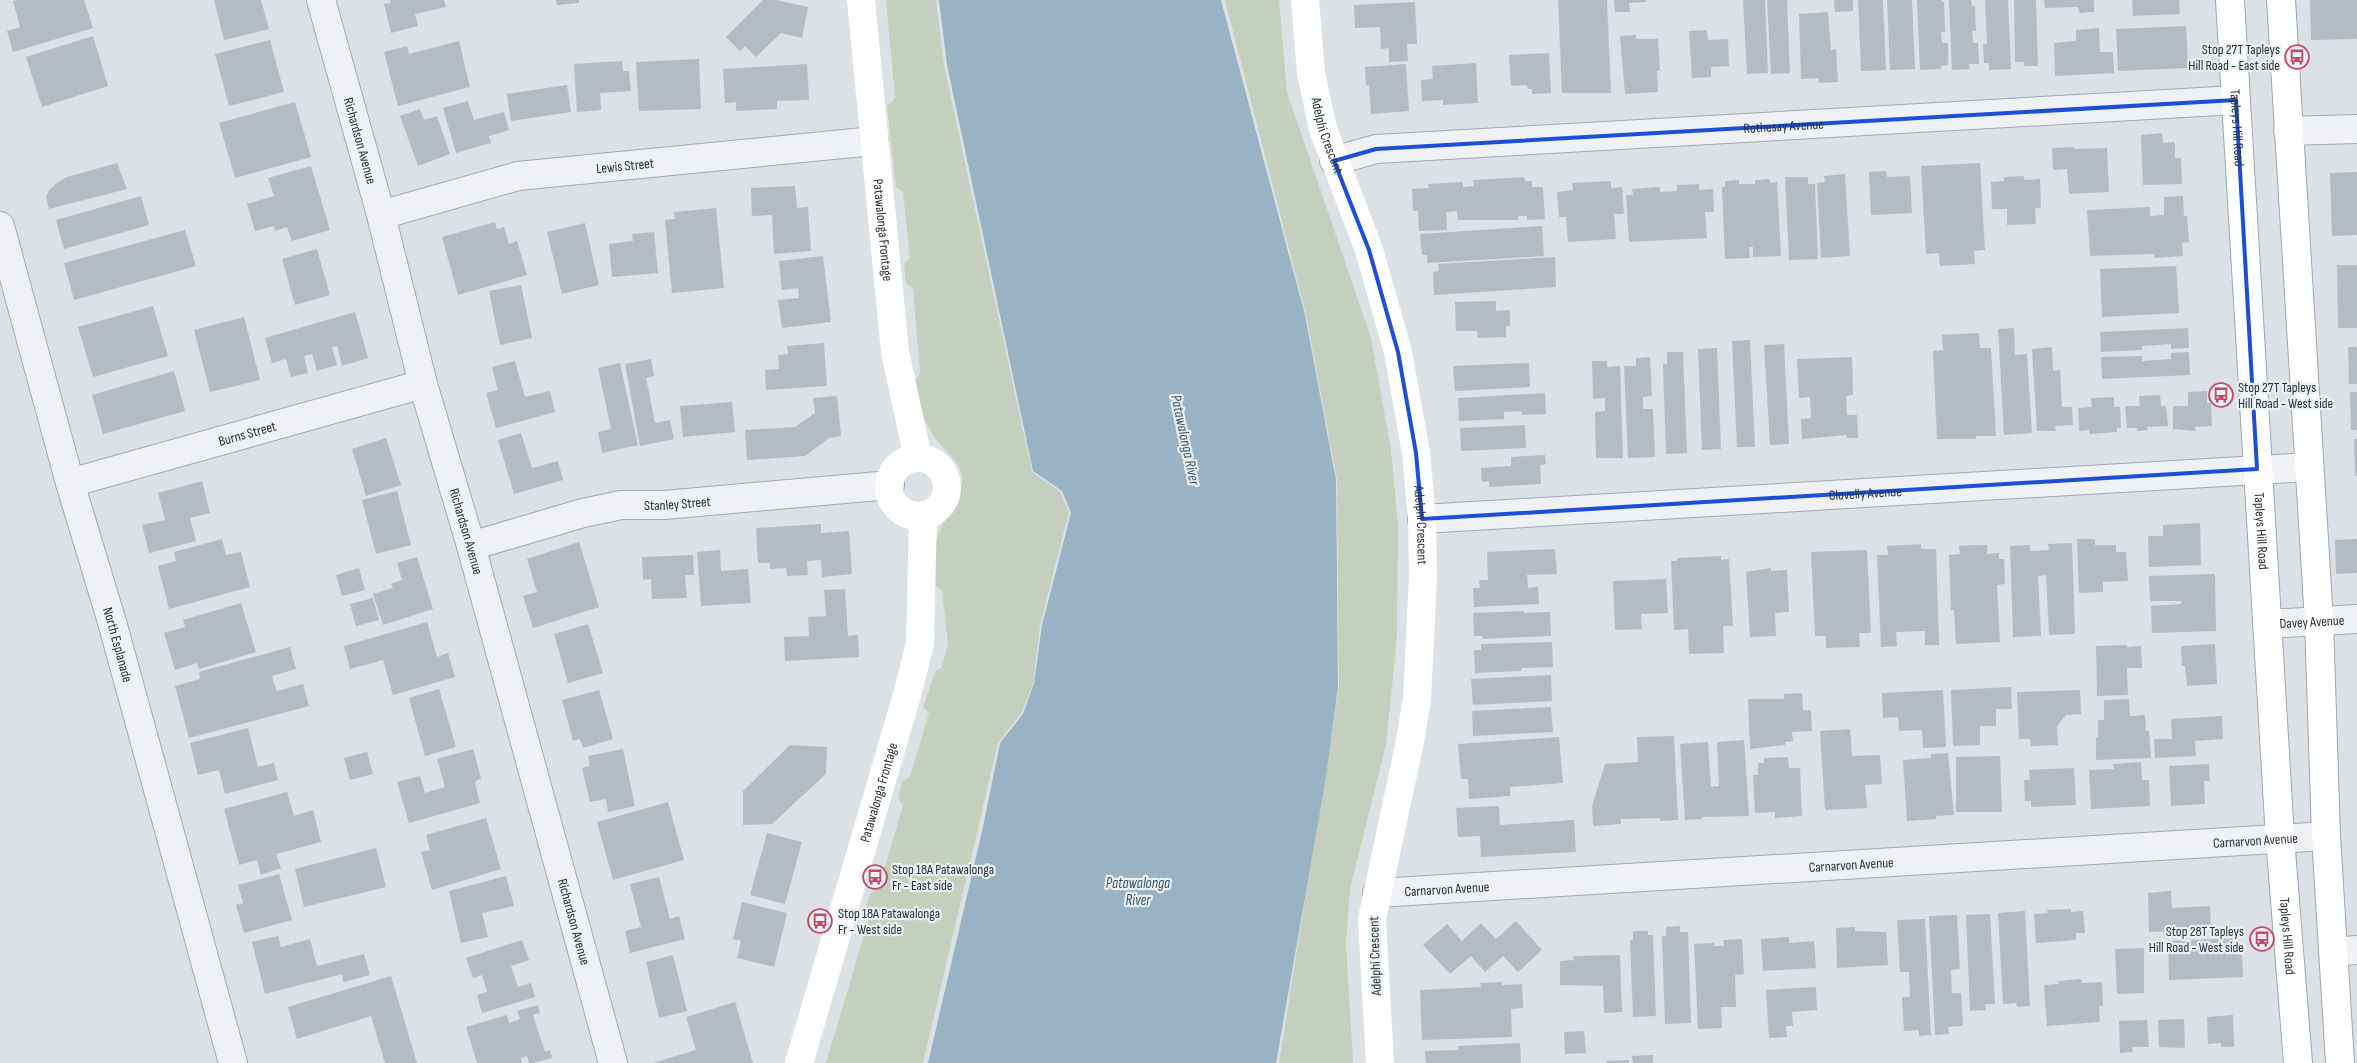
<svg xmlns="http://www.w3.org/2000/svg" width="2357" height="1063" viewBox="0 0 2357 1063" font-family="'Sofia Sans Condensed',sans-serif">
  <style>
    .green { fill: #c4cfbe }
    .water { fill: #99b3c4 }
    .building { fill: #b4bbc2 }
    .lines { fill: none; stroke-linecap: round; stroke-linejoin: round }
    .street-casing { stroke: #a2a9af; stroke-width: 30 }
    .primary-casing { stroke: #9da7b0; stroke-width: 30 }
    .street { stroke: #eff1f4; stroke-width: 28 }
    .secondary { stroke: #fff; stroke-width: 28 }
    .primary { stroke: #fff; stroke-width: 28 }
    .marked { fill: none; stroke: #1d4ed8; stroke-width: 4; stroke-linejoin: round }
    .labels { text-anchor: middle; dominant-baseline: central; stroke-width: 4.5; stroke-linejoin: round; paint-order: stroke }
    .poi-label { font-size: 14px; fill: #27313b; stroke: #ebf0f3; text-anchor: start }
    .street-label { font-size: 14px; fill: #27313b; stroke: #ebf0f3 }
    .water-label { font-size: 15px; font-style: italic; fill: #34546c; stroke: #ebf0f3 }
  </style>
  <rect width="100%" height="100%" fill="#dce1e5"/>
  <path class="green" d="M886,0H936L944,65L1032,472L1060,492L1069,512L1040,626L1033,683L1022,712L998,743L923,1063H826L870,915L866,907L870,894L879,887L903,805L898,798L902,781L910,777L929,713L923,707L935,672L942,667L948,644L942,590L934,585C934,571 933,556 936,543C939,523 965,494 962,476C959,462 950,455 941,445C931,435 911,398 914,383C915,380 919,376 920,373L913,289L906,283L904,264L910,258L903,192L896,187L887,106L895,98Z
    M1225,0H1279L1287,92L1371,338L1391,450L1398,524L1397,636L1386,745L1350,889L1346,943L1353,1063H1279L1339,687L1337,480L1306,315Z"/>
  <path class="water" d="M939,0H1221L1305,315L1336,480L1338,687L1325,783L1276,1063H928L983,827L1000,743L1023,714L1034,683L1042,625L1071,513L1062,491L1033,471L947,65Z"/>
  <path class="building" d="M18,0H84L93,28L13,52L7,31L20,27L13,1Z
    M214,0H261L269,29L224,40Z
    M390,0H444L446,7L415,14L418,26L391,33L384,4L391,3Z
    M556,0H579V3L557,5Z
    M763,0H776L808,7L802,38L781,33L756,57L745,46L740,51L726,37Z
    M1558,0H1607L1611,93H1562Z
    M1614,0H1646V2L1629,3L1630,12H1615Z
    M1743,0H1765L1768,73L1747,74Z
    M1767,0H1787L1790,73L1771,74Z
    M1834,0H1853V11L1835,12Z
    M1858,0H1883L1886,70L1861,71Z
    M1887,0H1912L1915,69L1890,70Z
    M1917,0H1942V2H1944L1945,32H1941L1942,43H1948V65L1941,66V69L1920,70Z
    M1949,0H1971L1972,6H1975L1976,31H1972L1973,43H1978L1979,64H1969L1970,69L1952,70Z
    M1985,0H2008L2011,69L1989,70V63H1984L1983,44H1987Z
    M2014,0H2036L2038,66H2024V62H2015Z
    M2044,0H2094V12L2079,13L2078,7L2045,8Z
    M2132,0H2179L2180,14L2133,16Z
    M2310,0H2357V39L2311,40Z
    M1415,2L1417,44H1407L1408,61L1389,62V48L1381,49L1380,27L1355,28L1354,5Z
    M1828,12L1831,50L1836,49L1838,82L1819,83L1818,78L1801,79L1799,14Z
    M2186,26L2188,68L2118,71L2116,29Z
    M2099,28L2100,52H2113L2114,73L2055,76L2054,43L2076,41V30Z
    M1707,30L1708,40L1728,39L1729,66L1711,67V77L1692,78L1689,31Z
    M1636,35V39H1658L1660,71H1657L1658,92L1625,94L1620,36Z
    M93,36L108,86L42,107L26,57Z
    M270,40L284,92L229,106L215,54Z
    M459,41L470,87L398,106L384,52L407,46L409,54Z
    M1549,53L1551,93L1532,94V89H1528L1527,85L1511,86L1509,55Z
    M699,59L701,109L639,111L636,62Z
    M622,61L623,71H629L631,91L600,93L601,110L577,112L574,64Z
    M1476,63L1478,103L1443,105V100L1422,101L1421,80L1433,79L1432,66Z
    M807,64L809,100L777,101V109L736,111V102L725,103L723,69Z
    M1406,64L1409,111L1371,114L1369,85H1366L1365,67Z
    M567,85L571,112L511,121L507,94Z
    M468,101L474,120L504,112L509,130L489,136L491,143L456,153L443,108Z
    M295,102L311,157L235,178L219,123Z
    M420,109L424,120L437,116L450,154L418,166L400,116Z
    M2162,133L2163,143L2175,142V158H2181L2182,184L2143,185L2141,135Z
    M2074,147V149L2107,148L2109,192L2069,194L2067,169L2053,170L2052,148Z
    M117,163L127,189L49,209L46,197L49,190L58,182L67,177Z
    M1980,163L1985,250L1974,251L1975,264L1940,266L1939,253L1926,254L1921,166Z
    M311,166L330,230L292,241L287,227L275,231L274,226L255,231L247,204L274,196L268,178Z
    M1886,171L1887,177L1910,176L1912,213L1871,215L1869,172Z
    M2357,172V235L2332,236L2330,173Z
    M1845,174L1850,256L1821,258L1817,183L1825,182L1824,176Z
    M2024,176V180L2040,179L2041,208H2035L2036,224L2007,225V209H1992L1991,182L2004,181V177Z
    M1524,177L1525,181H1532V187H1543L1545,219L1527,220V216H1518V220H1458L1457,211L1446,212L1447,230L1419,231L1418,211H1413L1412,189L1429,188L1428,184L1463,182V187L1474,186L1473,180Z
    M1785,177H1808V184H1815L1818,259L1789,260Z
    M1770,179V183L1777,182L1781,256L1753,257V247H1749L1750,258L1725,259L1722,187H1725V181L1739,180V184H1755V180Z
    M1611,181V188L1622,187L1624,214H1614L1616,239L1568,242L1566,217H1559L1557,192L1573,190L1572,183Z
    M1699,184V190L1713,189L1714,212H1705L1707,238L1629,242L1626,195H1633L1632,189L1660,187V192L1677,191V185Z
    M795,186L797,208L808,207L811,251L774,254L772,215L752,216L751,188Z
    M141,196L149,225L64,249L56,220Z
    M2183,196L2184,216H2187L2189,242L2182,243L2183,256L2154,258V254L2090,256L2087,210L2150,207V216L2164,215V197Z
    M716,208L724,288L672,293L665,220L675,219L674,212Z
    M495,222L497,229L504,227L509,244L517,241L527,275L458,295L442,237Z
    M585,223L599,285L562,294L547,232Z
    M1542,226L1544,256L1427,263V255H1422L1420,234Z
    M185,230L196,266L74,300L64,263Z
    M654,232L658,273L612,277L609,244L633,241L632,234Z
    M317,249L330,295L295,305L282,259Z
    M823,256L831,322L782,328L778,300L799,298L798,288L782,290L779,261Z
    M1555,257L1556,287L1434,295L1433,272L1439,271L1438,264Z
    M2337,265H2357V328H2338Z
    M2176,266L2179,313L2102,317L2100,269Z
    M521,285L532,338L500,345L489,291Z
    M1496,301V311L1510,310V326H1506V337L1478,338L1477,331H1456L1455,302Z
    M153,306L168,356L93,377L78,327Z
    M355,312L368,358L342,366L337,346L332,347L337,365L317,371L312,354L304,356L308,373L291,377L286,359L272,363L265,338Z
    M244,317L260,380L210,392L194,330Z
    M2014,328L2015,355L2027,354L2032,433L2004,435L1998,329Z
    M2188,328L2189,348L2171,349V344L2142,346V350L2101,352L2100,332Z
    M1979,333L1980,348H1991L1996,436H1976V439H1937L1933,351L1943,350L1942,335Z
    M1750,340L1755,447H1737L1732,341Z
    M824,343L827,386L766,390L765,370L779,369L778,355L788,354L787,346Z
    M1784,344L1789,444L1770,445L1764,345Z
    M2052,347L2053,371L2060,370L2062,407H2072L2073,425L2055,426L2056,431H2037L2032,349Z
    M2348,347H2357V384H2349Z
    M1717,348L1721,449L1702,450L1698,349Z
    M1667,352H1683L1687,453L1666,454L1663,364H1667Z
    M2189,352L2190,375L2102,379L2101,357L2142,356V361L2171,359V353Z
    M1650,357L1652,396L1643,397V409H1653L1655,457L1628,458L1624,366H1636V358Z
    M1852,357L1853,395L1846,396L1847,415H1857L1858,438H1847V435L1802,439L1801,419L1811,418L1810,397L1799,398L1797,359Z
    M651,359L654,376L646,378L655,423L670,420L674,439L640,446L625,364Z
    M515,361L525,397L550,391L555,412L496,428L486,393L498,390L492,367Z
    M1592,361H1607V367L1620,366L1623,458H1596L1595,412L1605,411V398L1593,399Z
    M620,363L638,445L602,453L598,432L611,429L598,368Z
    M1529,363L1530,387L1455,391L1453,366Z
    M174,371L185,411L103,434L92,395Z
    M2207,391V403H2211L2212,426L2195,427L2196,431L2173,429V406H2188V392Z
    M2350,392H2357V430H2351Z
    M1545,393L1546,414L1522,415L1521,411L1504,412V419L1459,421L1458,398Z
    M2160,395L2161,406H2166L2168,426L2147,427L2148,430L2137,431V428H2127L2125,406H2140L2139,396Z
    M837,396L841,436L829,438L805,456L747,460L745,430L795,427L815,413L813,398Z
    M2114,397V407H2120L2121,428H2117V432L2089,434V430L2079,431L2078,408L2092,407L2091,398Z
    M732,402L735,432L683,437L680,406Z
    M1525,425L1526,448L1461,451L1460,428Z
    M521,433L532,468L558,461L563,480L514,494L498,440Z
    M386,438L401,485L366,496L352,449Z
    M2354,439H2357V476H2355Z
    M1545,455L1546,464L1540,465L1541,484L1489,487V481L1482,482L1481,468L1511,466V457Z
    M202,481L210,513L190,518L196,541L149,553L142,525L165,520L158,493Z
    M397,491L411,545L376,554L362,500Z
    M2200,523L2201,565L2149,567L2148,536H2163V525Z
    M821,524V533L849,531L852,574L822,577L821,560L807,561L808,575L787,576L786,568L770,569V563H758L756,528Z
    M222,539L226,555L241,552L250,587L169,609L158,566L176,561L174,552Z
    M2077,539H2095V545H2116V552H2126L2128,581L2103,582V592L2079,593Z
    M2357,539V573L2336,574L2335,540Z
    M579,542L599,607L533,628L523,596L537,592L527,559Z
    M2072,543L2075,634L2049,635L2046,575L2038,576L2041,636L2013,637L2010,546L2030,545V551L2049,550L2048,544Z
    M1921,544V549H1936L1939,645H1925V631L1896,632L1897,646L1881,647L1877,555H1888L1887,546Z
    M1974,545H1987V554L1999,553V559H2004L2005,584L1997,585L2000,642L1956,644L1954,610H1951L1949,555L1960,554L1959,546Z
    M1555,549L1557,574L1527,575L1528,588L1538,587L1539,604L1474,607L1473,588H1480L1479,580H1488L1487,552Z
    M720,550L721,571L748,569L751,603L701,606L697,552Z
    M1867,550L1871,633H1859L1860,647L1826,648V636H1815L1811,552Z
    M693,555L694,575H685L687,598L652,599L651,579L643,580L642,557Z
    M1721,556V560L1729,559L1733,626H1723L1724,653L1689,654L1688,629L1674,630L1671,561H1677V558Z
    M417,557L433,609L383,625L373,594L393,588L391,584L402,580L397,563Z
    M359,568L365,590L342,596L336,575Z
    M1771,568V571L1787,570L1789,612L1775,613L1776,636L1750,637L1746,572Z
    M2215,574L2216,631L2152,633L2151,606L2181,604V601H2150L2149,576Z
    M1666,579L1668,613L1641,614L1642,629L1615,630L1613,581Z
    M845,589L848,636L858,635L859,657L785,661L784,637L809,636L808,617L826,616L824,590Z
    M373,598L379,620L356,626L350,604Z
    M241,603L256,652L199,669L197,663L175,670L164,633L185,627L183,620Z
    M1524,611V613L1550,612L1551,636L1483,639L1482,636H1474L1473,613Z
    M427,622L437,657L448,653L455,677L393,695L383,660L350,669L344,646Z
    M588,624L603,673L568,683L554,634Z
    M1552,642L1553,667L1521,668V671L1475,673L1474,650H1481V644Z
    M2215,644L2217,684L2187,686L2185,666H2182L2181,646Z
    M2127,645V647L2141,646L2142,668H2127L2128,695L2097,696L2096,646Z
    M290,647L296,669L272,676L274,683L277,691L303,684L309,706L189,738L175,686L200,679L199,672Z
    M1551,675L1552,701L1473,705L1471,679Z
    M2011,687L2012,709H1996V726H1980V745L1953,746L1951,690Z
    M439,689L456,747L425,756L409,698Z
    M599,690L613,739L583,748L580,739L573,741L562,700Z
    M1943,690L1946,747L1923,748L1922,730L1899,731L1898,717L1883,718L1882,693Z
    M2080,690L2081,714L2066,715L2057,726L2058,745L2031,746L2030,739H2019L2017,692Z
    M1802,693L1803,710H1811L1812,731L1792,732L1793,741L1785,742V745L1750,749L1748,699H1784V694Z
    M2129,699L2130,716L2145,715L2146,731H2149L2151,758L2096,760V737H2098V720H2104V700Z
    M1551,707L1553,732L1473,736L1472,711Z
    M2222,716L2223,739L2195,741L2196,756L2155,758L2154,739H2172L2171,719Z
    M248,728L258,767L274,763L278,780L225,794L219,770L198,775L190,743Z
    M1850,729L1852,756L1880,755L1882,784L1865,785L1867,808L1825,810L1820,731Z
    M1674,736L1678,820L1660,821V818L1621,819V824L1593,826L1592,806L1605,764L1638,762L1637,737Z
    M1559,737L1563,783L1510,787V796L1469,799L1468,779H1461L1458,744Z
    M1744,740L1749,816L1702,817V819L1685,820L1680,744L1708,742L1711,787L1719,786L1717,742Z
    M790,745L827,747L826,774L772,824L743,825V791Z
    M473,749L481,778L475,782L480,803L409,823L397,782L420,776L425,793L445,787L437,759Z
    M623,749L635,806L608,812L606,799L590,802L582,768L590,766L588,756Z
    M367,752L373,774L350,780L344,758Z
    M1948,753L1954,815L1936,816V819L1907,821L1903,760L1931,758V754Z
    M2000,756L2002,812H1956V757Z
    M1788,757L1789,768H1800L1802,816L1775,818V812L1755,813L1753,775H1758V763H1764V758Z
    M2141,762L2142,780H2149L2150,806L2091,809L2089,770L2114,769L2113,764Z
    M2209,764L2210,781H2204L2205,804L2171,806L2169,766Z
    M2074,768L2076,805L2031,807V801H2025L2024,780H2030L2029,770Z
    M287,792L294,816L313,810L321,842L276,854L281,868L261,875L257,860L239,865L224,809Z
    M668,802L684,860L613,880L597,822Z
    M1499,806L1500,825L1574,820L1576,852L1481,857L1480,836L1458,837L1456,808Z
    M486,818L501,869L432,890L421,852L430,850L426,835Z
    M767,833L802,842L785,904L750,895Z
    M376,848L386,887L304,907L295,869Z
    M279,874L292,920L244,933L236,905L243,903L238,885Z
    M506,876L514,906L482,913L488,937L461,943L449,891Z
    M659,877L670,919L679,916L685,939L630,953L625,931L641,927L630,884Z
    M2171,891L2172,908L2210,906L2211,929L2149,932L2148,893Z
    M742,902L787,913L774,967L737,958L741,941L733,939Z
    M2071,909V912L2083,911L2085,933H2076V940L2036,943L2034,914L2048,913L2047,910Z
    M2025,911L2030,1006L2017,1007L2016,1003L2003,1004L1998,913Z
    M1990,914L1995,1004H1985L1986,1010L1970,1011L1966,915Z
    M1957,915L1960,969L1951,970L1952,993H1961L1963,1026L1948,1027L1949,1034L1935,1035L1929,916Z
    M1925,919L1931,1035L1919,1036V1030L1904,1031L1902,997H1910L1909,972H1900L1897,920Z
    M1516,921L1542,950L1518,972L1503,956L1485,972L1471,956L1450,974L1423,945L1447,924L1462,941L1481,923L1496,939Z
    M1680,926V932H1688L1691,1023L1665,1024L1662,936H1666V927Z
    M1855,927V931L1886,932L1888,965L1837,968L1836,928Z
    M1633,931H1648V935H1653L1656,1016L1633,1017L1630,940H1633Z
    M278,936L281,947L310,939L317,966L364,954L370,975L343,982L342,974L265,994L252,942Z
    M1789,937V943L1814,941L1816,968L1763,971L1761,939Z
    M2238,938L2239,955H2242L2243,977L2169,980L2168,941Z
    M1742,939L1744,974L1735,975L1736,1007H1721L1722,1028L1698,1029L1694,944L1714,943V946H1724L1723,940Z
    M522,940L529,960L511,966L518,987L531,983L535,997L482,1013L477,995L487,992L482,975L473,978L466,958Z
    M2144,948V993L2117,994L2115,949Z
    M673,955L687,1011L659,1018L646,962Z
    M1620,955L1622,1012L1604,1013L1603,986L1560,985V961L1574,960L1573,956Z
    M391,976L417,1063H385L371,1016L297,1039L288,1007Z
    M2081,979L2082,983L2102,982L2103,1006H2099L2100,1022L2047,1026L2044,985L2059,984L2058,981Z
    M1502,982V985L1522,984L1523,1008L1511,1009L1512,1037L1422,1040L1420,990L1481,987L1480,983Z
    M1816,987L1817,1010L1792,1012L1793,1026H1786L1787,1037L1769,1038L1766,990Z
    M735,1002L753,1063H653L696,1050L686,1017Z
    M538,1005L540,1013L533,1015L545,1052L550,1050L552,1058L533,1063H529L527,1056L521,1058L522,1063H477L466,1027L507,1015L509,1023L520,1019L517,1011Z
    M2233,1015L2234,1047H2221V1043L2208,1044L2207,1017Z
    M2184,1019L2185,1048L2159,1047L2158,1020Z
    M2147,1020L2149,1047H2132L2133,1052L2120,1053L2119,1021Z
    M1584,1031L1586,1053L1565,1054L1564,1032Z
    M1520,1043L1521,1063H1426L1425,1051L1458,1050V1046Z
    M1653,1055V1063H1633L1632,1056Z
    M1629,1060V1063H1606V1061Z"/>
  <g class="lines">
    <g class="street-casing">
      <g id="street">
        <path id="s1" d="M321,0L381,215L423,384L471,546L613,1063"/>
        <path d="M2288,131L2357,129"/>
        <path id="s2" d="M1334,161L1376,149L2236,100"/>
        <path id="s3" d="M381,215L518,176L874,141"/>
        <path id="s4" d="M0,226L70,483L112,622L233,1063"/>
        <path id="s5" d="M70,483L423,384"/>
        <path id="s6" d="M1422,519L2308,467"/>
        <path id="s7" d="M471,546L583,513L621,505H664L890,485"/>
        <path id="s8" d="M2267,624L2357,619"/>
        <path id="s9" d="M1377,893L2326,836"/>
        <path d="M2334,952L2357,950"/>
      </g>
    </g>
    <g class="primary-casing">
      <g id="primary">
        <path id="s13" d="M2230,0L2280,838L2298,1063"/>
        <path d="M2281,0L2319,621L2326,836L2340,1063"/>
      </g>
    </g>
    <use href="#street" class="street"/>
    <g class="secondary">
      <path id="s10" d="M861,0L895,352L918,458"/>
      <path id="s11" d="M1305,0L1311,73L1323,129L1369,250L1398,352L1416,453L1422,519L1423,577L1417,699L1409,746L1372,919L1380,1063"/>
      <circle cx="918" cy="487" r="29"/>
      <path id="s12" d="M799,1063L907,695L920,644L923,516"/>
    </g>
    <use href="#primary" class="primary"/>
  </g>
  <path class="marked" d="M2236,100L2257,469L1422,519L1416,453L1398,352L1369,250L1334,161L1376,149Z"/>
  <defs>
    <g id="bus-ring" transform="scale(1.25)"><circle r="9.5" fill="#ebf0f3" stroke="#c4486a" stroke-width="1.5"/><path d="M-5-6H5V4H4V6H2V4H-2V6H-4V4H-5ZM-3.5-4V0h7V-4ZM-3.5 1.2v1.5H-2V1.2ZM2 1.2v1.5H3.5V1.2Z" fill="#c4486a"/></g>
  </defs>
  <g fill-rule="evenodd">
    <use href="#bus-ring" x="2297" y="57"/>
    <use href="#bus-ring" x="2221" y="395"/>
    <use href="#bus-ring" x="875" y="877"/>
    <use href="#bus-ring" x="820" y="921"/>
    <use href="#bus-ring" x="2262" y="939"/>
  </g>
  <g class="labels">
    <g class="poi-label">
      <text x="2280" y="49" text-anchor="end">Stop 27T Tapleys<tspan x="2280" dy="16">Hill Road - East side</tspan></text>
      <text x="2238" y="387">Stop 27T Tapleys<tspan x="2238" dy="16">Hill Road - West side</tspan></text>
      <text x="892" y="869">Stop 18A Patawalonga<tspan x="892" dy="16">Fr - East side</tspan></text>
      <text x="838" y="913">Stop 18A Patawalonga<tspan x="838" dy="16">Fr - West side</tspan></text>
      <text x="2244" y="931" text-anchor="end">Stop 28T Tapleys<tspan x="2244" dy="16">Hill Road - West side</tspan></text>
    </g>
    <g class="street-label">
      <text stroke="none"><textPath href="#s2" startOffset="452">Rothesay Avenue</textPath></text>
      <text stroke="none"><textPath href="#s13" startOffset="128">Tapleys Hill Road</textPath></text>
      <text stroke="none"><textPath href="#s11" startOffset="138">Adelphi Crescent</textPath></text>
      <text stroke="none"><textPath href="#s1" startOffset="146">Richardson Avenue</textPath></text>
      <text stroke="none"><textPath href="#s3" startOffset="250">Lewis Street</textPath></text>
      <text stroke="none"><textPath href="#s10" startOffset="231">Patawalonga Frontage</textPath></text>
      <text stroke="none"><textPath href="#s5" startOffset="184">Burns Street</textPath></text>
      <text stroke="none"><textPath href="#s6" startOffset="444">Clovelly Avenue</textPath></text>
      <text stroke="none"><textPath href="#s7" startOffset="212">Stanley Street</textPath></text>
      <text stroke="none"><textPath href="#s11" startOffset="541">Adelphi Crescent</textPath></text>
      <text stroke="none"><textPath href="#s1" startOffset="551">Richardson Avenue</textPath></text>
      <text stroke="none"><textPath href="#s13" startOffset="532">Tapleys Hill Road</textPath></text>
      <text stroke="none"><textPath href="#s8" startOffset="45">Davey Avenue</textPath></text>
      <text stroke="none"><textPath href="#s4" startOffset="435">North Esplanade</textPath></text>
      <text stroke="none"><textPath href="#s12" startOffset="282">Patawalonga Frontage</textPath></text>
      <text stroke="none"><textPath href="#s9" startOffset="880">Carnarvon Avenue</textPath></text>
      <text stroke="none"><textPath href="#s9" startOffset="475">Carnarvon Avenue</textPath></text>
      <text stroke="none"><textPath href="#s9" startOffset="70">Carnarvon Avenue</textPath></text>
      <text stroke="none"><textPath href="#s1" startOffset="956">Richardson Avenue</textPath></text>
      <text stroke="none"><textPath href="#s13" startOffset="938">Tapleys Hill Road</textPath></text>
      <text transform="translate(1375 956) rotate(-92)">Adelphi Crescent</text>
    </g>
    <g class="water-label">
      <text transform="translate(1185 440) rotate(78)">Patawalonga River</text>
      <text x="1138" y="883">Patawalonga<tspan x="1138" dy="17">River</tspan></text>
    </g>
  </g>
</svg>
